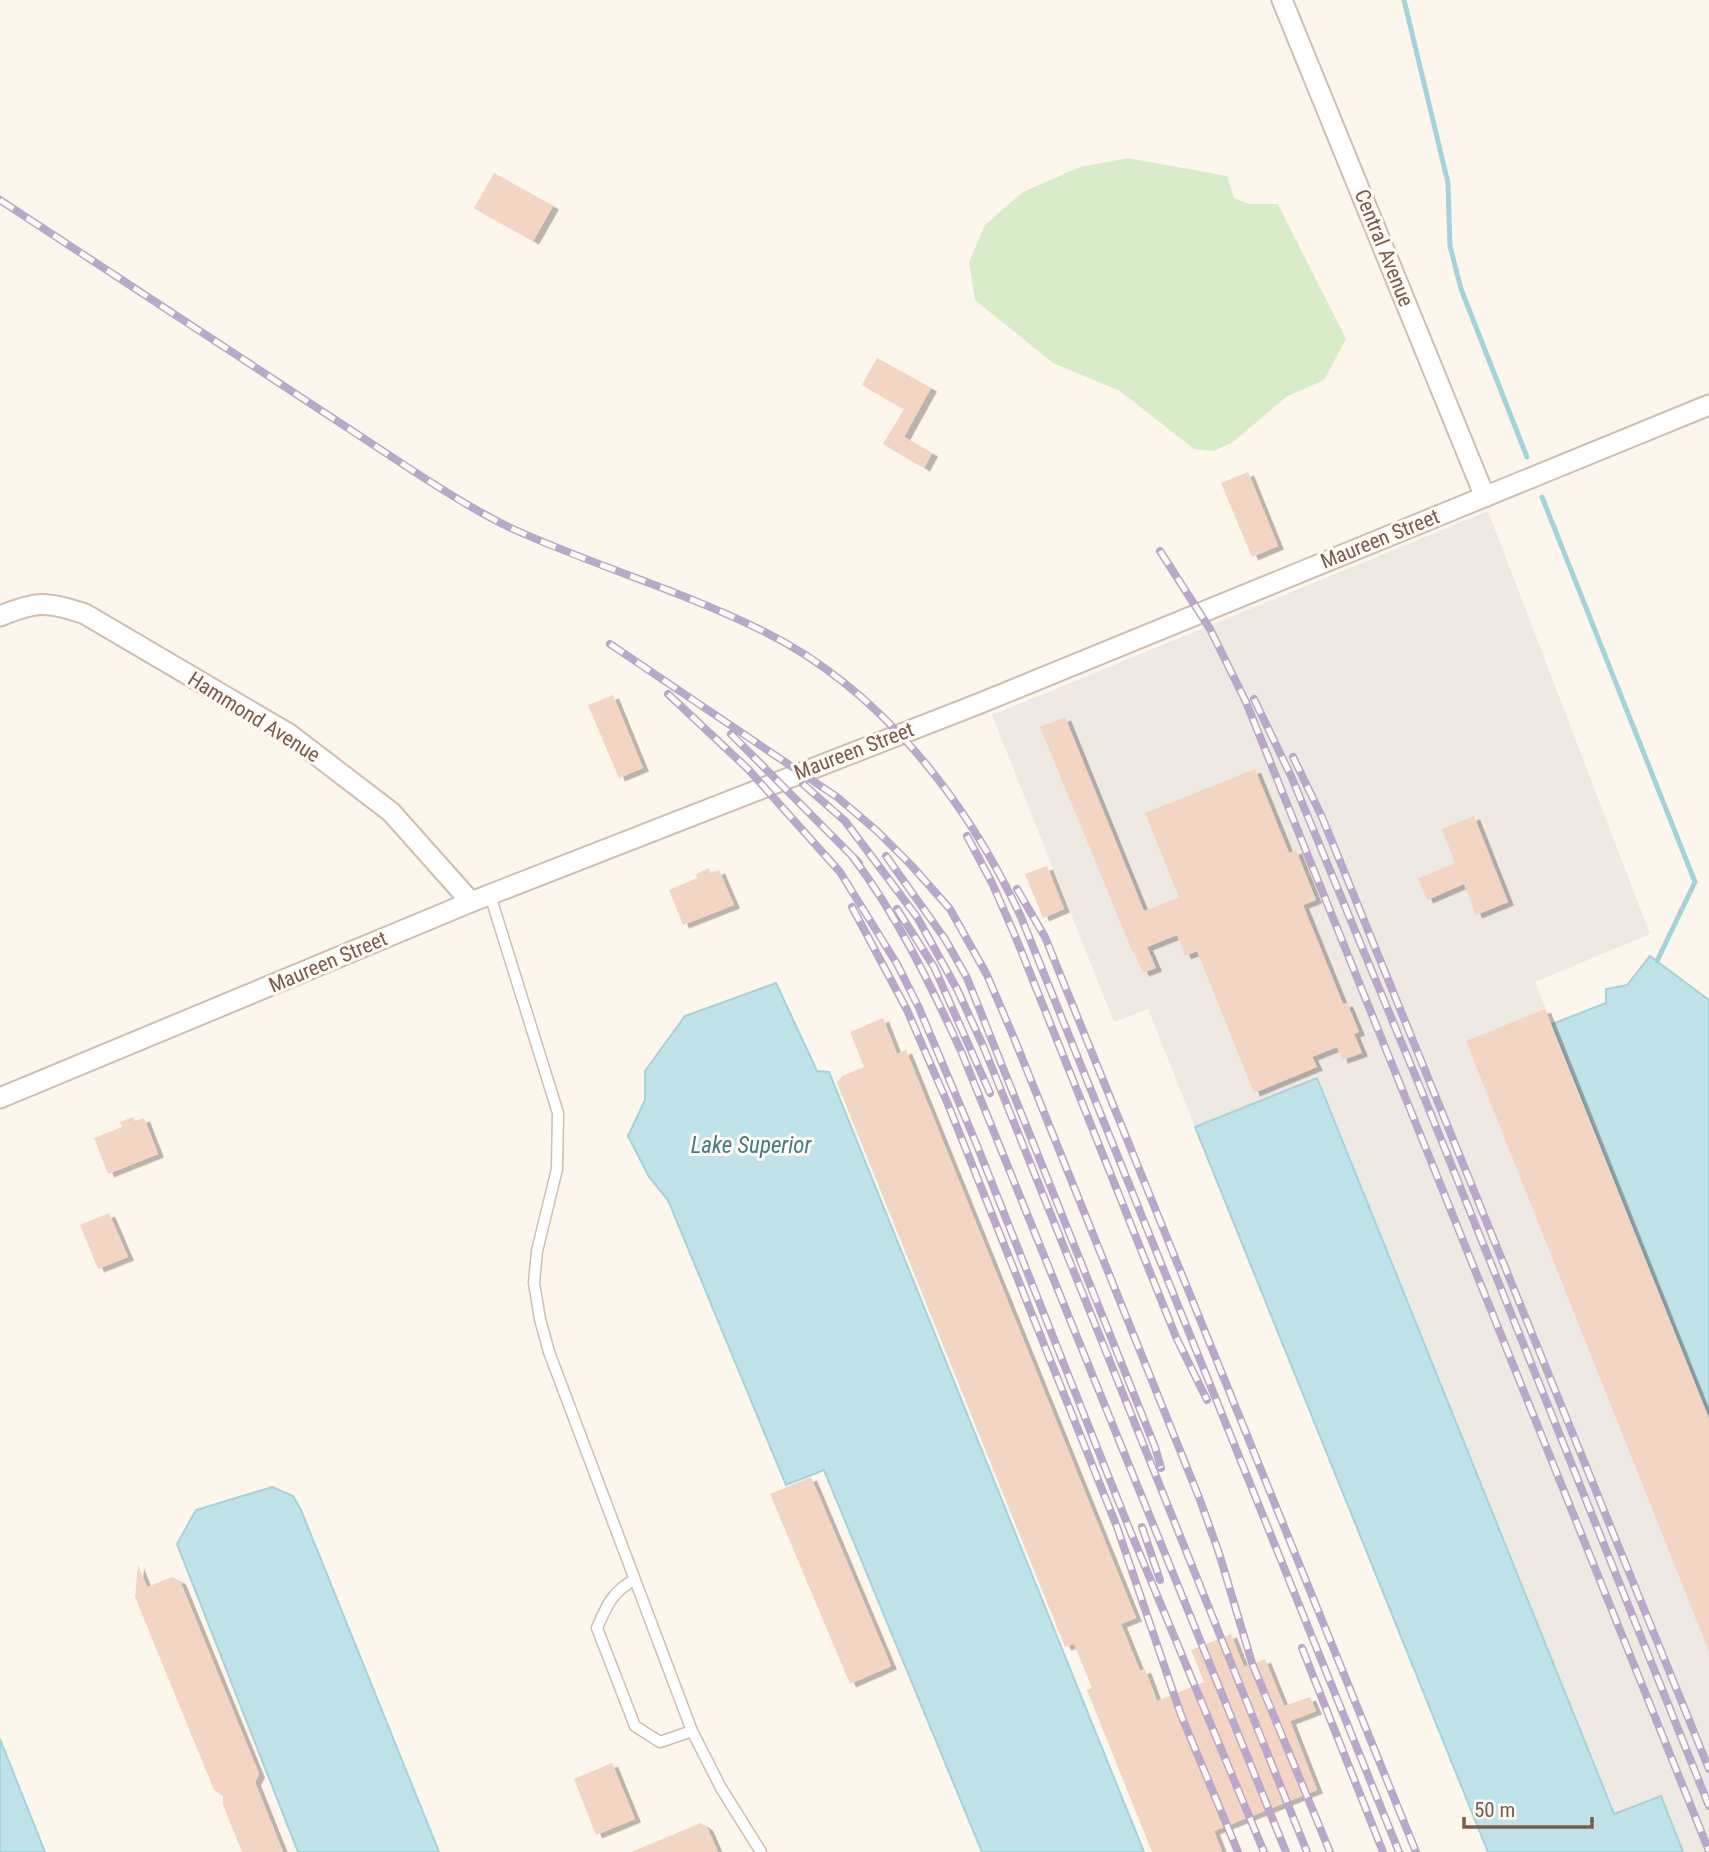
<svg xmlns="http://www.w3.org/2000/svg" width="1709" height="1852" viewBox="0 0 1709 1852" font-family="'Roboto Condensed',sans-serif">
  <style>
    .industrial { fill: #efe9e4 }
    .green { fill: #d8ecc9 }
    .water { fill: #bfe3e8; stroke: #a5d3da; stroke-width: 2 }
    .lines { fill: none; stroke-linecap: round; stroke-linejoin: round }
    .stream { stroke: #a5d3da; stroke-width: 5 }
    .building { fill: #f3d5c3; filter: url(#shadow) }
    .lane-casing { stroke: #d1beb0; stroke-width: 13 }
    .street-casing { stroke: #d1beb0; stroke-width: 23 }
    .lane { stroke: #fff; stroke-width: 10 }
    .street { stroke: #fff; stroke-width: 19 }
    .rail-casing { stroke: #b9a8c9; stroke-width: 8 }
    .rail { stroke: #fffaf3; stroke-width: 5; stroke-dasharray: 16; stroke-linecap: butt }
    .labels { text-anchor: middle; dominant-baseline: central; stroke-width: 6; stroke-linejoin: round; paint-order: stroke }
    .street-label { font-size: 21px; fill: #7a5c4d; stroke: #fffaf3 }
    .water-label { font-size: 23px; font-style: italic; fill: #437c86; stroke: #fffaf3 }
  </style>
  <defs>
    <filter id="shadow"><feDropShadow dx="6" dy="3.5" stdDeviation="0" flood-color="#0004"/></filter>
  </defs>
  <rect width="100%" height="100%" fill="#fdf6ec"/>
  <path class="industrial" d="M1488,511L1650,934L1535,982L1709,1414V1852H1683L1660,1796L1614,1815L1317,1078L1195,1127L1148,1009L1114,1022L992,715Z"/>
  <path class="green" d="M1128,158L1227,176L1234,198L1249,204H1278L1346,339L1324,380L1286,397L1233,442L1214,451L1194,449L1120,391L1053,363L975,300L969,262L985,225L1023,192L1080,167Z"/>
  <path class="water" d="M1650,956L1709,1000V1414L1552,1024L1606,1003V989L1627,985Z
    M776,983L817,1071L829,1072L1144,1852H982L824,1470L786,1485L668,1200L649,1177L628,1136L645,1100V1071L685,1016Z
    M1317,1078L1614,1814L1661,1796L1683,1852H1488L1195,1127Z
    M272,1487L293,1496L301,1510L439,1852H298L177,1544L196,1510Z
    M0,1739L45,1852H0Z"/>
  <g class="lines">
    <path class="stream" d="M1404,0L1448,183L1450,246L1461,289L1527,457
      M1542,497L1695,882L1657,961"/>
  </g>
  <path class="building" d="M494,173L553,206L533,241L474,208Z
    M877,358L931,388L904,437L932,453L924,468L883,444L904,409L862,385Z
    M1248,472L1278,546L1252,557L1221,483Z
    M613,695L643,768L619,778L588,705Z
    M1065,717L1144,911L1179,897L1145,813L1255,769L1289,853L1296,850L1316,900L1303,905L1343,1004L1347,1003L1359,1032L1354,1034L1362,1053L1342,1060L1337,1047L1312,1057L1317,1067L1254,1093L1197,951L1185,956L1177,935L1147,947L1156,968L1143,973L1134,952L1133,953L1040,727Z
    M1474,816L1508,902L1476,915L1464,884L1427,900L1418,878L1455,863L1442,829Z
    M1047,866L1064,909L1043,918L1025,874Z
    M709,868L711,874L719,870L734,905L683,925L669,890L697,878L696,874Z
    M1545,1009L1709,1419V1652L1466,1041Z
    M883,1018L897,1054L906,1050L1136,1618L1121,1624L1140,1671L1145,1669L1157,1701L1204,1682L1191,1650L1231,1634L1244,1667L1265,1659L1284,1706L1310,1697L1316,1711L1290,1721L1317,1790L1214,1831L1222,1852H1152L1087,1690L1092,1688L1074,1644L1065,1647L837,1083L842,1076L864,1067L850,1032Z
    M133,1117L135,1121L144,1118L158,1154L108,1174L94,1138L122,1127L120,1122Z
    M109,1213L128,1257L98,1269L80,1225Z
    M811,1477L891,1666L850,1684L770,1494Z
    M138,1565L147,1587L172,1577L180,1581L259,1774L255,1782L283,1852H242L223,1805V1796L214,1790L135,1597Z
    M612,1763L635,1819L596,1835L574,1779Z
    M701,1823L707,1827L718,1852H631Z"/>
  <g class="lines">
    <g class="lane-casing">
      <path id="lane" d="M490,895L558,1113L557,1169L537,1251L534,1283L540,1319L549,1352L692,1731L721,1788L761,1852
        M634,1580C612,1592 607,1605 597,1628L635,1726L660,1742L692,1731"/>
    </g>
    <g class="street-casing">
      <path id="street" d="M1282,0L1485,497
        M0,616C37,601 47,601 85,614L289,734L391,812L471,902
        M0,1098L471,902L978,704L1709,405"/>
    </g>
    <use href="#lane" class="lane"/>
    <use href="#street" class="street"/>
    <g class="rail-casing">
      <path id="rail" d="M0,200L421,476C451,495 481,514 513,529C595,566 682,591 763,631C881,689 967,801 1021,917L1399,1852
        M1160,551L1210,629L1246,702L1709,1851
        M610,644L837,797L877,831L911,865L950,909L987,975L1014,1038L1200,1500L1219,1553L1252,1663L1330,1852
        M668,694L748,769L840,872L897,964L919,1008L976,1143L1129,1528L1264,1852
        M1254,699L1291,776L1422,1092L1709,1806
        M731,734L859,863
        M1293,757L1322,817L1709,1769
        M803,784L845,821L917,917L957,989L984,1048L1307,1852
        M967,836L992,883L1016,938L1176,1337L1207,1400
        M852,856C897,915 930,984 961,1051L1286,1852
        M886,856L945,939L967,978L1155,1447L1161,1468
        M1017,889L1045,937L1416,1852
        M852,907L907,1010L947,1102L1117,1527L1181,1715L1238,1852
        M897,909L934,967L990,1093
        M1142,1527L1160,1580
        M1302,1648L1383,1852"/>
    </g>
    <use href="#rail" class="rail"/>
  </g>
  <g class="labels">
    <g class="street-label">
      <text transform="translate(1384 248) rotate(68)">Central Avenue</text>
      <text transform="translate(1380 539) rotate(-22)">Maureen Street</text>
      <text transform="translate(254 717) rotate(32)">Hammond Avenue</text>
      <text transform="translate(854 751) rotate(-21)">Maureen Street</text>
      <text transform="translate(328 962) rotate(-23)">Maureen Street</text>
    </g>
    <g class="water-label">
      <text x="751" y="1145">Lake Superior</text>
    </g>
  </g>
  <path d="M1464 1817v10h128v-10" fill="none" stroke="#7a5c4d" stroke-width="3.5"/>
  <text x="1474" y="1817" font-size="21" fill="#7a5c4d" stroke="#fffaf3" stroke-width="5" paint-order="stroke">50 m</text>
</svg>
